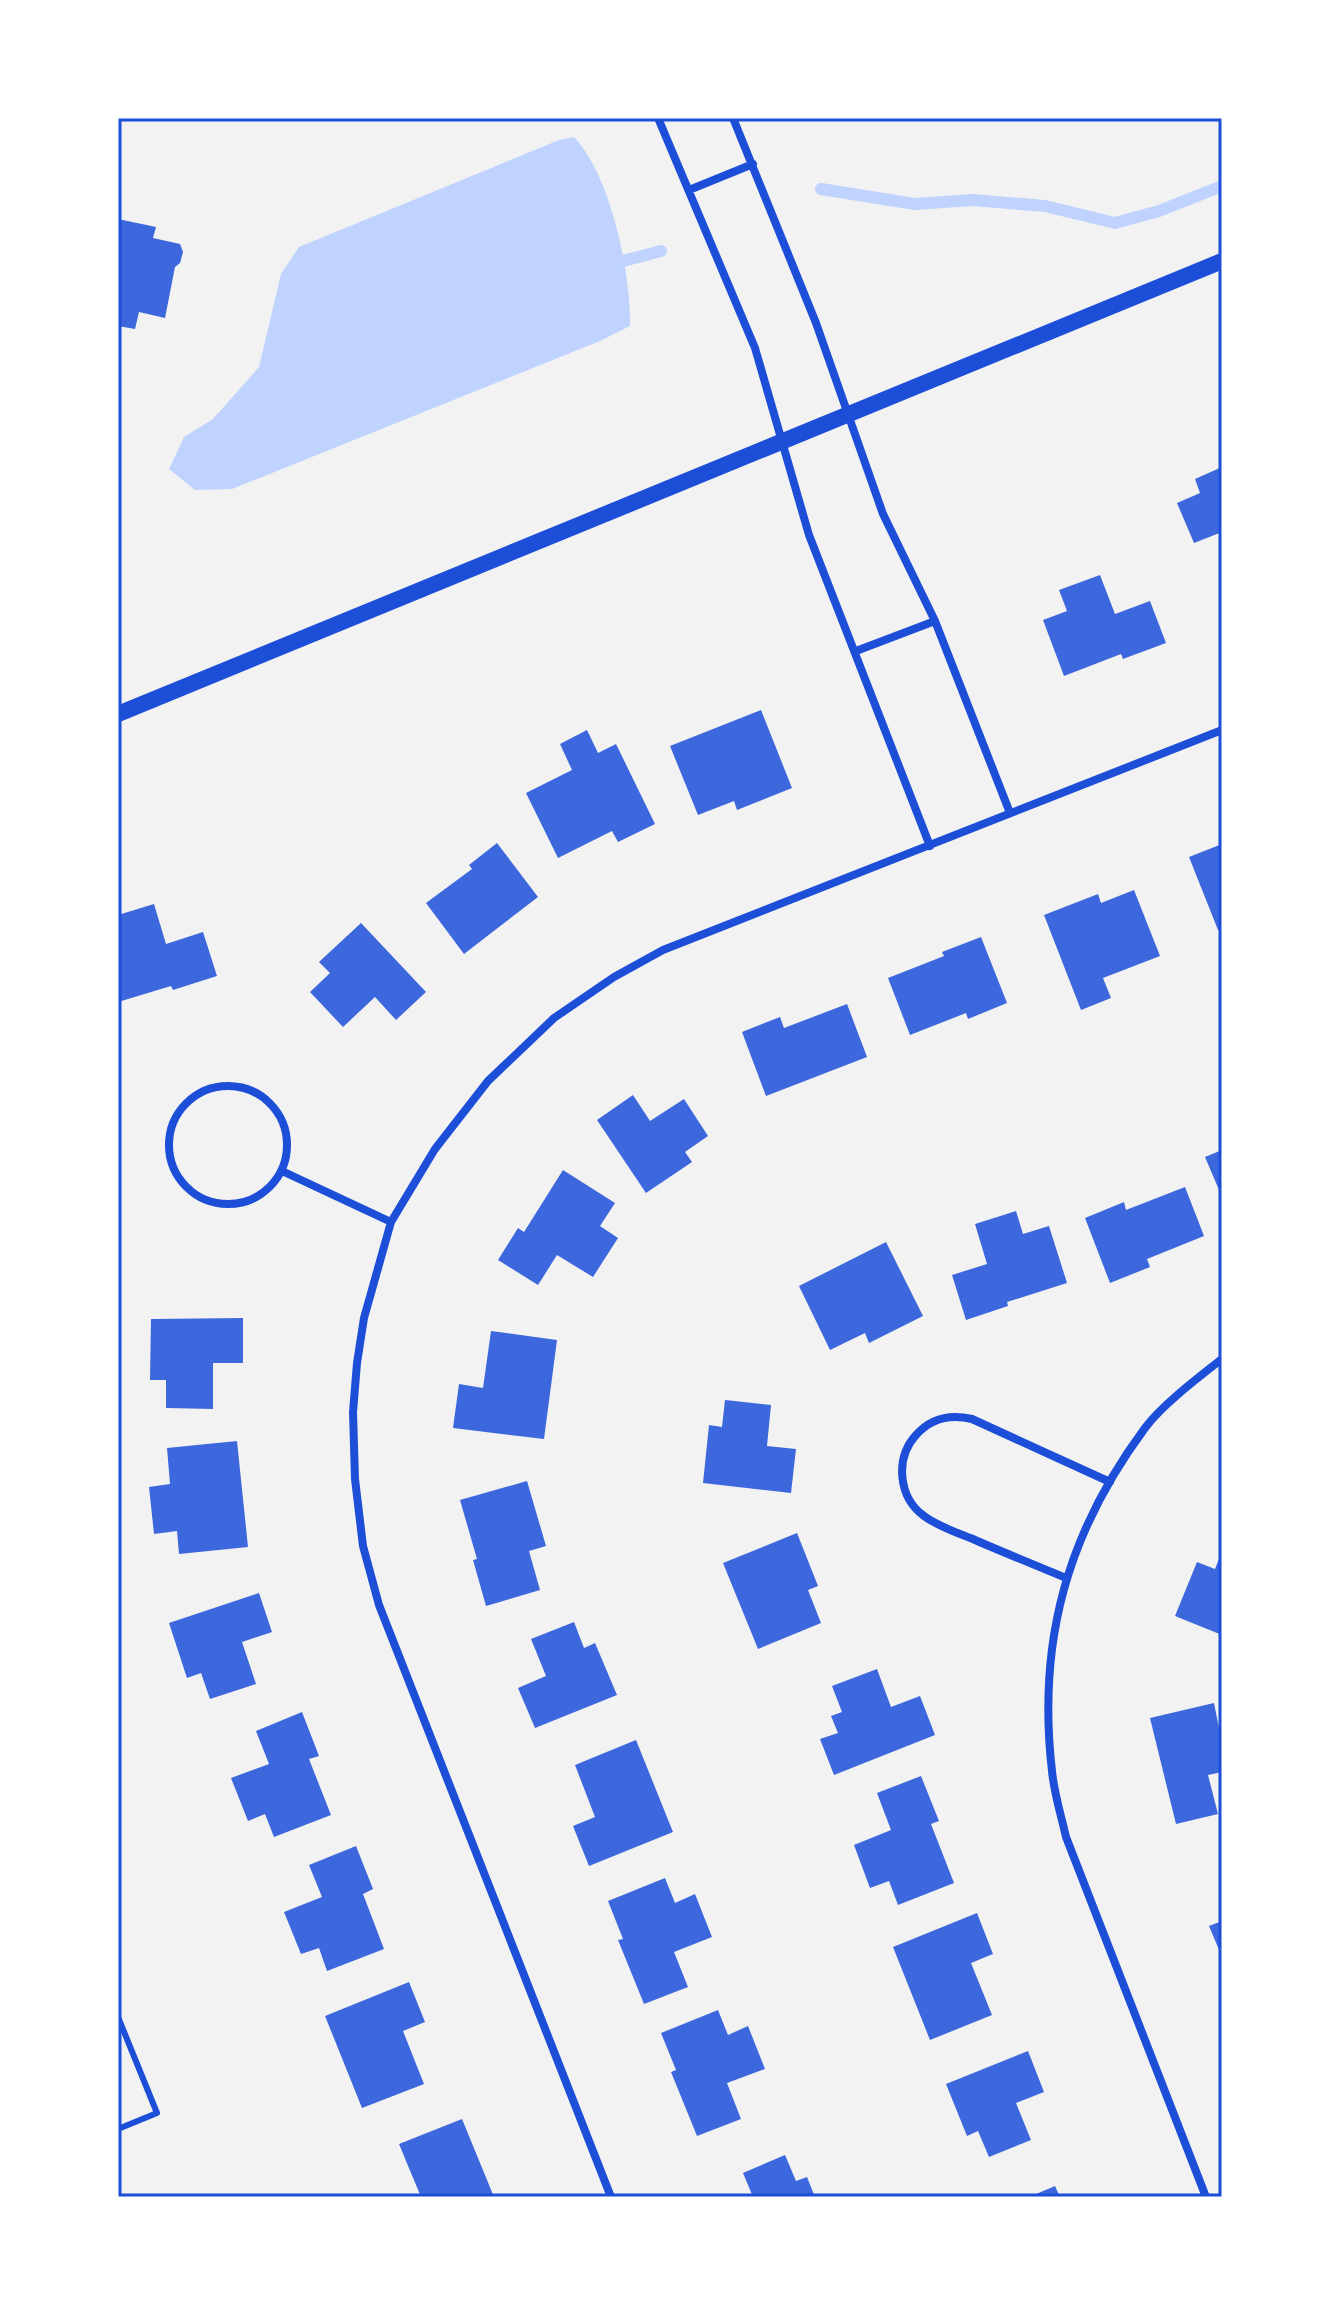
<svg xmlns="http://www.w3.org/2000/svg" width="1340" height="2315" viewBox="0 0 1340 2315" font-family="'Source Sans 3',sans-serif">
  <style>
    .water { fill: #bfd3fe }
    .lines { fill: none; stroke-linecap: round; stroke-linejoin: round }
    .stream { stroke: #bfd3fe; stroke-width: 12 }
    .building { fill: #3d67dc }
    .service { stroke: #1d4ed8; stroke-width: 6 }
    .minor { stroke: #1d4ed8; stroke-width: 8 }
    .secondary { stroke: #1d4ed8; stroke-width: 16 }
    .neatline { fill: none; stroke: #1d4ed8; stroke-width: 3 }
  </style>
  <rect width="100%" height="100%" fill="#f2f2f2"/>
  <path class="water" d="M574,137C611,176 631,273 630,326L600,341L232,489L195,490L169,469L184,437L213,419L259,367L281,274L299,247L559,140Z"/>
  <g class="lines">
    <path class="stream" d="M821,189L915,204L972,200L1045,206L1115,223L1159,211L1222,186
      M623,261L661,251"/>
  </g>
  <path class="building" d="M118,219L156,227L153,238L180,244L183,252L180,263L175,267L165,318L139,312L135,329L118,326Z
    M1222,467V532L1194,543L1177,503L1200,493L1195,479Z
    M1100,575L1115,614L1150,601L1166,643L1123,659L1121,654L1064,676L1043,620L1067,611L1059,590Z
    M761,710L792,788L737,810L734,801L698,815L670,746Z
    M587,730L598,753L616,744L655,824L618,842L612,831L558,858L526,793L572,770L560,744Z
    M497,843L538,897L464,954L426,903L472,869L469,865Z
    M1222,844V928L1218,930L1189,857Z
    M1134,890L1160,956L1103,978L1111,998L1081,1010L1044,915L1098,894L1101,903Z
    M154,904L166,944L203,932L217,976L173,990L171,986L118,1002V915Z
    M361,923L426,992L396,1020L375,997L343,1027L310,992L330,973L319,962Z
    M981,937L1007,1003L968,1019L966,1013L910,1035L888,978L944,956L942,952Z
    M847,1004L867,1057L766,1096L742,1032L780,1017L784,1028Z
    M633,1095L650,1121L684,1099L708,1136L685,1152L692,1162L646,1193L597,1120Z
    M1222,1150V1197L1205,1157Z
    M563,1170L615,1203L600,1226L618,1238L593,1277L557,1255L538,1285L498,1260L518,1228L524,1232Z
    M1185,1187L1204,1236L1147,1259L1150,1267L1110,1283L1085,1218L1124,1202L1126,1210Z
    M1016,1211L1023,1234L1049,1226L1067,1283L1007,1302L1008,1306L966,1320L952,1275L987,1264L975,1224Z
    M886,1242L923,1316L869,1343L865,1333L830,1350L799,1286Z
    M243,1318V1363H213V1409L166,1408V1380H150L151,1319Z
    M491,1331L557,1340L544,1439L453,1428L459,1384L483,1388Z
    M725,1400L771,1405L767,1446L796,1449L791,1493L703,1483L709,1425L722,1427Z
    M237,1441L248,1547L179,1554L177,1531L154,1534L149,1487L170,1484L167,1448Z
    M527,1481L546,1546L529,1551L540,1590L486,1606L473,1560L477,1559L460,1500Z
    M797,1533L818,1586L808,1590L821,1623L758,1649L723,1563Z
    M1222,1551V1635L1175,1616L1197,1562L1215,1569Z
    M259,1593L272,1632L242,1642L256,1684L210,1699L201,1673L187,1678L169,1623Z
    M574,1622L584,1648L595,1643L617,1695L535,1728L518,1688L546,1676L531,1639Z
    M877,1669L891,1707L920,1696L935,1735L834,1775L820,1739L838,1733L831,1716L842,1712L832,1686Z
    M1214,1703L1219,1728L1222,1727V1772L1208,1775L1218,1814L1176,1824L1150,1718Z
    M302,1712L319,1756L309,1759L331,1815L274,1837L265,1814L248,1821L231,1778L269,1764L256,1731Z
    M636,1740L673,1832L589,1866L573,1826L595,1817L575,1765Z
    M921,1776L939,1821L931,1824L954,1883L898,1905L889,1881L870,1888L854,1845L891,1830L877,1793Z
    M356,1846L373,1889L363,1894L384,1949L327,1971L319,1948L301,1954L284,1912L322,1897L309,1865Z
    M665,1878L675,1903L695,1894L712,1937L674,1952L688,1987L644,2004L618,1940L623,1939L608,1901Z
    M977,1913L993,1954L971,1963L992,2015L930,2040L893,1947Z
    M1222,1921V1957L1209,1926Z
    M409,1982L425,2022L403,2031L424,2084L362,2108L325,2016Z
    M718,2010L728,2035L748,2026L765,2069L727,2083L741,2119L697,2136L671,2072L676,2070L661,2033Z
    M1028,2051L1044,2092L1016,2103L1031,2140L989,2157L978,2131L967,2136L946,2084Z
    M462,2119L494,2197H421L399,2144Z
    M785,2155L796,2181L807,2177L815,2197H753L743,2173Z
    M1055,2186L1060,2197H1029Z"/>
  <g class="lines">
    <path class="service" d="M118,2017L157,2113L118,2129"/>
    <path class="minor" d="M658,118L755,348L809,535L930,846
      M733,118L816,323L883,514L935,621L1010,813
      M689,190L753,164
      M856,651L935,621
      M169 1145a59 59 0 1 1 118 0a59 59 0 1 1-118 0Z
      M282,1171L391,1222
      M1066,1578C1035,1565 1005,1553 975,1540C958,1533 939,1527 924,1516C898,1497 895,1458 916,1435C931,1418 951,1414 972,1419L1110,1482
      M611,2197L379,1605L363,1546L355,1479L353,1412L357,1363L364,1318L391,1222L435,1149L488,1081L554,1018L614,977L663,950L1222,730
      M1206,2197L1066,1837C1061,1815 1054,1793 1052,1771C1037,1642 1067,1533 1145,1428C1162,1405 1199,1377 1222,1359"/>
    <path class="secondary" d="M118,714L1222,261"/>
  </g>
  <rect width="1340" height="2315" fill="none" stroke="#ffffff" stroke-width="240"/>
  <rect x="120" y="120" width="1100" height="2075" class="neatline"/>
</svg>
